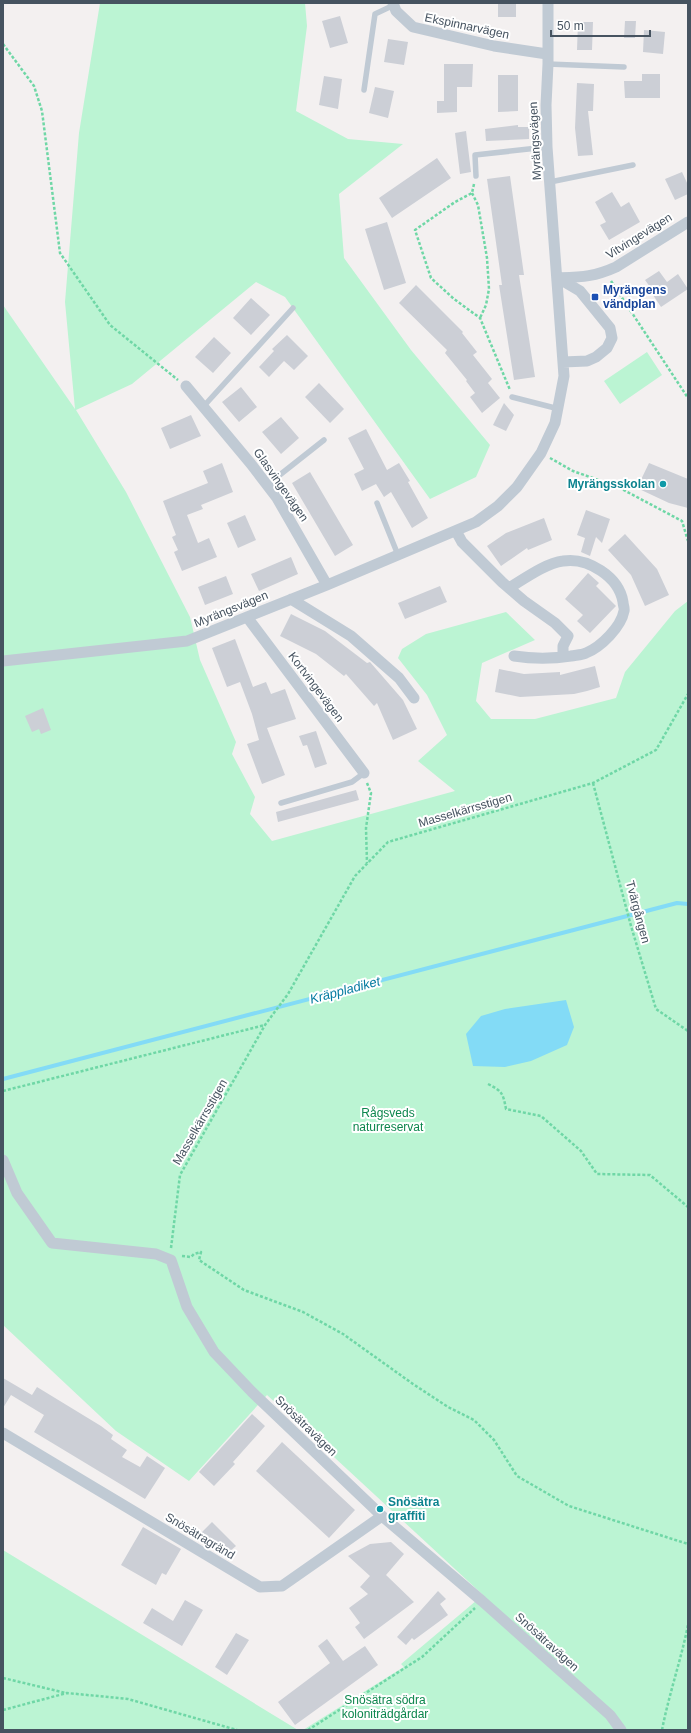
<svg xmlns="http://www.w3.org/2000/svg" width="691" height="1733" viewBox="0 0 691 1733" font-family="Helvetica,sans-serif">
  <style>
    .green { fill: #bbf4d3 }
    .water { fill: #83dbf6 }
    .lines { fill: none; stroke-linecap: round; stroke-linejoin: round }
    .stream { stroke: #83dbf6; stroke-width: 4 }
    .building { fill: #cccfd6 }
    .path { stroke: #6fd7a6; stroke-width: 2.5; stroke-dasharray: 3 2; stroke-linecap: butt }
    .lane { stroke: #c0cad4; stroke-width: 5.5 }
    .street { stroke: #c0cad4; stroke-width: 11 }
    .transit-dot { fill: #1a4fb4; stroke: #fff; stroke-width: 1.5 }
    .culture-dot { fill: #0f9aa8; stroke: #fff; stroke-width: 1.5 }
    .labels { text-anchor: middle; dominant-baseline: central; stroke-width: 4; stroke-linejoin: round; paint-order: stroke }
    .street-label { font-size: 12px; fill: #465360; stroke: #fff }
    .transit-label { font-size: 12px; font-weight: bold; fill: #164399; stroke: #fff; text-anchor: start }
    .culture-label { font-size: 12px; font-weight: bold; fill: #0d838f; stroke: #fff; text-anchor: end }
    .park-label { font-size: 12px; fill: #0d864d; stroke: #fff }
    .water-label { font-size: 13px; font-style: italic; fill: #037aa0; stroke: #fff }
  </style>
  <rect width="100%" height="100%" fill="#f3f0f0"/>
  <path class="green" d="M100,3H305L307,26L296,111L348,139L403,144L339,194L344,258L411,350L490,445L476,477L430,499L285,297L256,282L132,384L76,410L126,492L190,617L200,660L236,742L232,754L255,797L250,814L272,841L455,791L418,761L447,735L427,695L398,658L402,649L426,634L506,612L535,640L482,663L476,701L491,719H535L616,698L625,672L675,611L688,601V1730H303L402,1668L404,1667L401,1664L483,1595L267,1395L189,1481L116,1431L3,1325V305L75,409L65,302L79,133Z
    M647,352L662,375L620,404L604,381Z
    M3,1550L298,1730H300H3Z"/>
  <path class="water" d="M566,1000L574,1027L567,1045L531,1061L505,1067L473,1066L466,1034L481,1016L505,1009Z"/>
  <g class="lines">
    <path class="stream" d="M3,1079L677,903L688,904"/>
  </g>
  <path class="building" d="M498,3H516V17H498Z
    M340,16L348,43L330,48L322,21Z
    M625,21H636L635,38H624Z
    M578,22H593L592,50H577Z
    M644,30L665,32L663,54L643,52Z
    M388,39L408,42L404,65L384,62Z
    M444,64H473L472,87H457V112L437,113V101H444Z
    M642,74H660V98H625L624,81H642Z
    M498,75H518V111L498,112Z
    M324,76L342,79L338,109L319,105Z
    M577,83L594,84L593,111H588L593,155L578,156L575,128Z
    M375,87L394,91L388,118L369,113Z
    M518,125V127H529V139L486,141L485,129Z
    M466,131L471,172L460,174L455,133Z
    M437,158L451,178L392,218L379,198Z
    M682,172L688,185V194L675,200L665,179Z
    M510,176L524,275H519L535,377L514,380L499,285H502L487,179Z
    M612,192L621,207L629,202L640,222L609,240L600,225L606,222L595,202Z
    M387,222L406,283L384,290L365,229Z
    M659,271L667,282L678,274L688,289L661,307L651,292L653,291L645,280Z
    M416,285L463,332L462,333L477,352L473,355L492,379L488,383L500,398L482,413L470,397L475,393L466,381L467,380L445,353L447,350L399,303Z
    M251,298L270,315L251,335L233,318Z
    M287,335L308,356L294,370L284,361L269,377L259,367L274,351L272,349Z
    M214,337L231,353L213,373L195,357Z
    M319,383L344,409L330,423L305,397Z
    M241,387L257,407L239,422L222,402Z
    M504,403L514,415L506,431L493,425Z
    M191,415L201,436L170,449L161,428Z
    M281,417L299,438L281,454L262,432Z
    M366,429L387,470L399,463L410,481L408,482L428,518L412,528L391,492L384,497L376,484L362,491L354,474L364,469L348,438Z
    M222,463L233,492L201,505L203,509L187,515L198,543L209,538L217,557L182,571L174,552L178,550L172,537L176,535L163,501L208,483L203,471Z
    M649,463L688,479V508L669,503L637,488Z
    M310,472L353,545L335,556L292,483Z
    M586,510L610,519L602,543L596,537L590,556L581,552L585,538L577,535Z
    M245,515L256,540L238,548L227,523Z
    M544,518L552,540L528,550L527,548L501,566L487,546L506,533Z
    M625,534L657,569L669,595L645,606L631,575L608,550Z
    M291,557L298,574L259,591L251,574Z
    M588,573L599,583L596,586L616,606L590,633L577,621L583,615L565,599Z
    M226,576L233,594L205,605L198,587Z
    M440,586L447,602L405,619L398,603Z
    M291,614L325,631L367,663L370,662L403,700L417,729L393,740L377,703L374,706L346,674L344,676L316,654L280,636Z
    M235,639L253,687L266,682L271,694L285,689L296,719L267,728L285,775L262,784L247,744L259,740L252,714L240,682L227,687L212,648Z
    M595,666L600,687L587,691L574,694L520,697L495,692L499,669L524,674L560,672V675Z
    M43,708L51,730L41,734L39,729L32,732L25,716Z
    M316,731L327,764L315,768L307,745L303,746L299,736Z
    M356,790L359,800L278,822L276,812Z
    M3,1378L32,1395L37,1387L101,1426L113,1435L111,1439L127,1450L122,1457L140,1467L147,1456L165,1468L145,1499L34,1432L44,1415L11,1395L3,1408Z
    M252,1414L265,1426L233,1462L235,1464L214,1486L199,1472Z
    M282,1442L355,1510L329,1538L256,1471Z
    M212,1522L236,1546L229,1552L200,1534Z
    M143,1527L181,1549L166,1575L162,1573L156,1585L121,1565Z
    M391,1542L404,1554L386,1575L414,1602L364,1639L355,1627L360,1623L349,1608L368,1594L360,1587L370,1576L348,1556L370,1544Z
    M438,1591L446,1599L440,1604L448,1615L414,1640L412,1638L406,1645L397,1637Z
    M185,1600L203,1610L182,1646L143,1623L152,1608L173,1621Z
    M236,1633L249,1640L227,1675L215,1667Z
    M327,1639L343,1661L365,1646L378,1665L295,1725L278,1702L330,1663L318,1646Z"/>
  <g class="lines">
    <path class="path" d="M3,44L34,86L42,111L60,253L110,325L178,380
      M474,184L472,193L455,202L415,230L431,278L454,299L480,318L510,390
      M472,193L478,205L487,258L489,289L486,305L480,318
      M611,281L688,398
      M550,458L573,471L618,487L682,521L688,541
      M367,783L371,793L366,828L367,863
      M593,783L631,926L656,1009L688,1031
      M488,1084C502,1091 503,1093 506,1109L541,1116L581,1151L597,1174L650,1175L688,1207
      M3,1091L265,1025
      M171,1248L180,1175L265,1025L288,994L355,876L388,842L593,783L656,750L688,694
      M182,1256L191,1257L194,1254L201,1252L199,1260L244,1290L303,1312L343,1334L413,1384L448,1407L474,1420L494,1440L517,1476L569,1506L688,1544
      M3,1678L66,1693
      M3,1710L67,1693L128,1699L237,1730
      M308,1730L422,1657L475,1608
      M662,1730C669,1694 681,1660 688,1625"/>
    <path class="lane" d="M548,64L624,67
      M364,90L375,14L394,5
      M476,176L475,155L547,147
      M550,182L633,165
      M512,397L559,409
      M203,407L293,308
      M267,485L324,440
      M377,503L398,555
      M281,803L352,782L364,773"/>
    <path class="street" d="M393,3L396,11L413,27L494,46L547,54
      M557,278C581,277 594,277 616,267L688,222
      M558,278L580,291L610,328L612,338L607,348L596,357L587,361L563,362
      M186,386L251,464L277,498L327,585
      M456,531L462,542L502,582L524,601L555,623L568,636L563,646V657
      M509,588C524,579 546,563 563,561C588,557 619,577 623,602C623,605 625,609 624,611C621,627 601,647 586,653C582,655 576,655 571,656C551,659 534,659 514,656
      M291,599L351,636L399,678L414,698
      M247,617L364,773
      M3,661L187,641L327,585L476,522L498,506L517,487L541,453L555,423L564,376L547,147L546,105L548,64V3
      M3,1160L17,1193L52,1243L156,1254L171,1260L187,1307L214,1352L252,1392L382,1516L482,1601L610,1715L621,1730
      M3,1433L260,1587L282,1586L382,1516"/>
  </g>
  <rect class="transit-dot" x="591" y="293" width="8" height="8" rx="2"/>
  <g class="culture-dot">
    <circle cx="663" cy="484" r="4"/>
    <circle cx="380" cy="1509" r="4"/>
  </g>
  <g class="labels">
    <g class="street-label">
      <text transform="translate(467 26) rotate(12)">Ekspinnarvägen</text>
      <text transform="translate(535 141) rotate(-93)">Myrängsvägen</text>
      <text transform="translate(639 236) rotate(-32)">Vitvingevägen</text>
      <text transform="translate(281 485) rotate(55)">Glasvingevägen</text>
      <text transform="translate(231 609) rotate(-22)">Myrängsvägen</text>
      <text transform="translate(316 687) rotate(53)">Kortvingevägen</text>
      <text transform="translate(465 810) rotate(-16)">Masselkärrsstigen</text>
      <text transform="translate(638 912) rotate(75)">Tvärgången</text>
      <text transform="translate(200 1122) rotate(-60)">Masselkärrsstigen</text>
      <text transform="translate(306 1426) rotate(44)">Snösätravägen</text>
      <text transform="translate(200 1536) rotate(31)">Snösätragränd</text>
      <text transform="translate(547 1642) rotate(42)">Snösätravägen</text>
    </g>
    <g class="transit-label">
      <text x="603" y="290">Myrängens<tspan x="603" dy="14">vändplan</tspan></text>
    </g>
    <g class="culture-label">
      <text x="655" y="484">Myrängsskolan</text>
      <text x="388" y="1502" text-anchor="start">Snösätra<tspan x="388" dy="14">graffiti</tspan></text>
    </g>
    <g class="park-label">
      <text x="388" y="1113">Rågsveds<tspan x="388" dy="14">naturreservat</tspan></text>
      <text x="385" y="1700">Snösätra södra<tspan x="385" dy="14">koloniträdgårdar</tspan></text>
    </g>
    <g class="water-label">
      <text transform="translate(345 990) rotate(-15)">Kräppladiket</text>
    </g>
  </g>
  <rect width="691" height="1733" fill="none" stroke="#465360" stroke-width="8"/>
  <path d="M551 30v6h99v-6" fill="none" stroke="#465360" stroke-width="2"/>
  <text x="557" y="30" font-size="12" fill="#465360" stroke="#ffffff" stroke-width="3" paint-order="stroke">50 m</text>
</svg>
